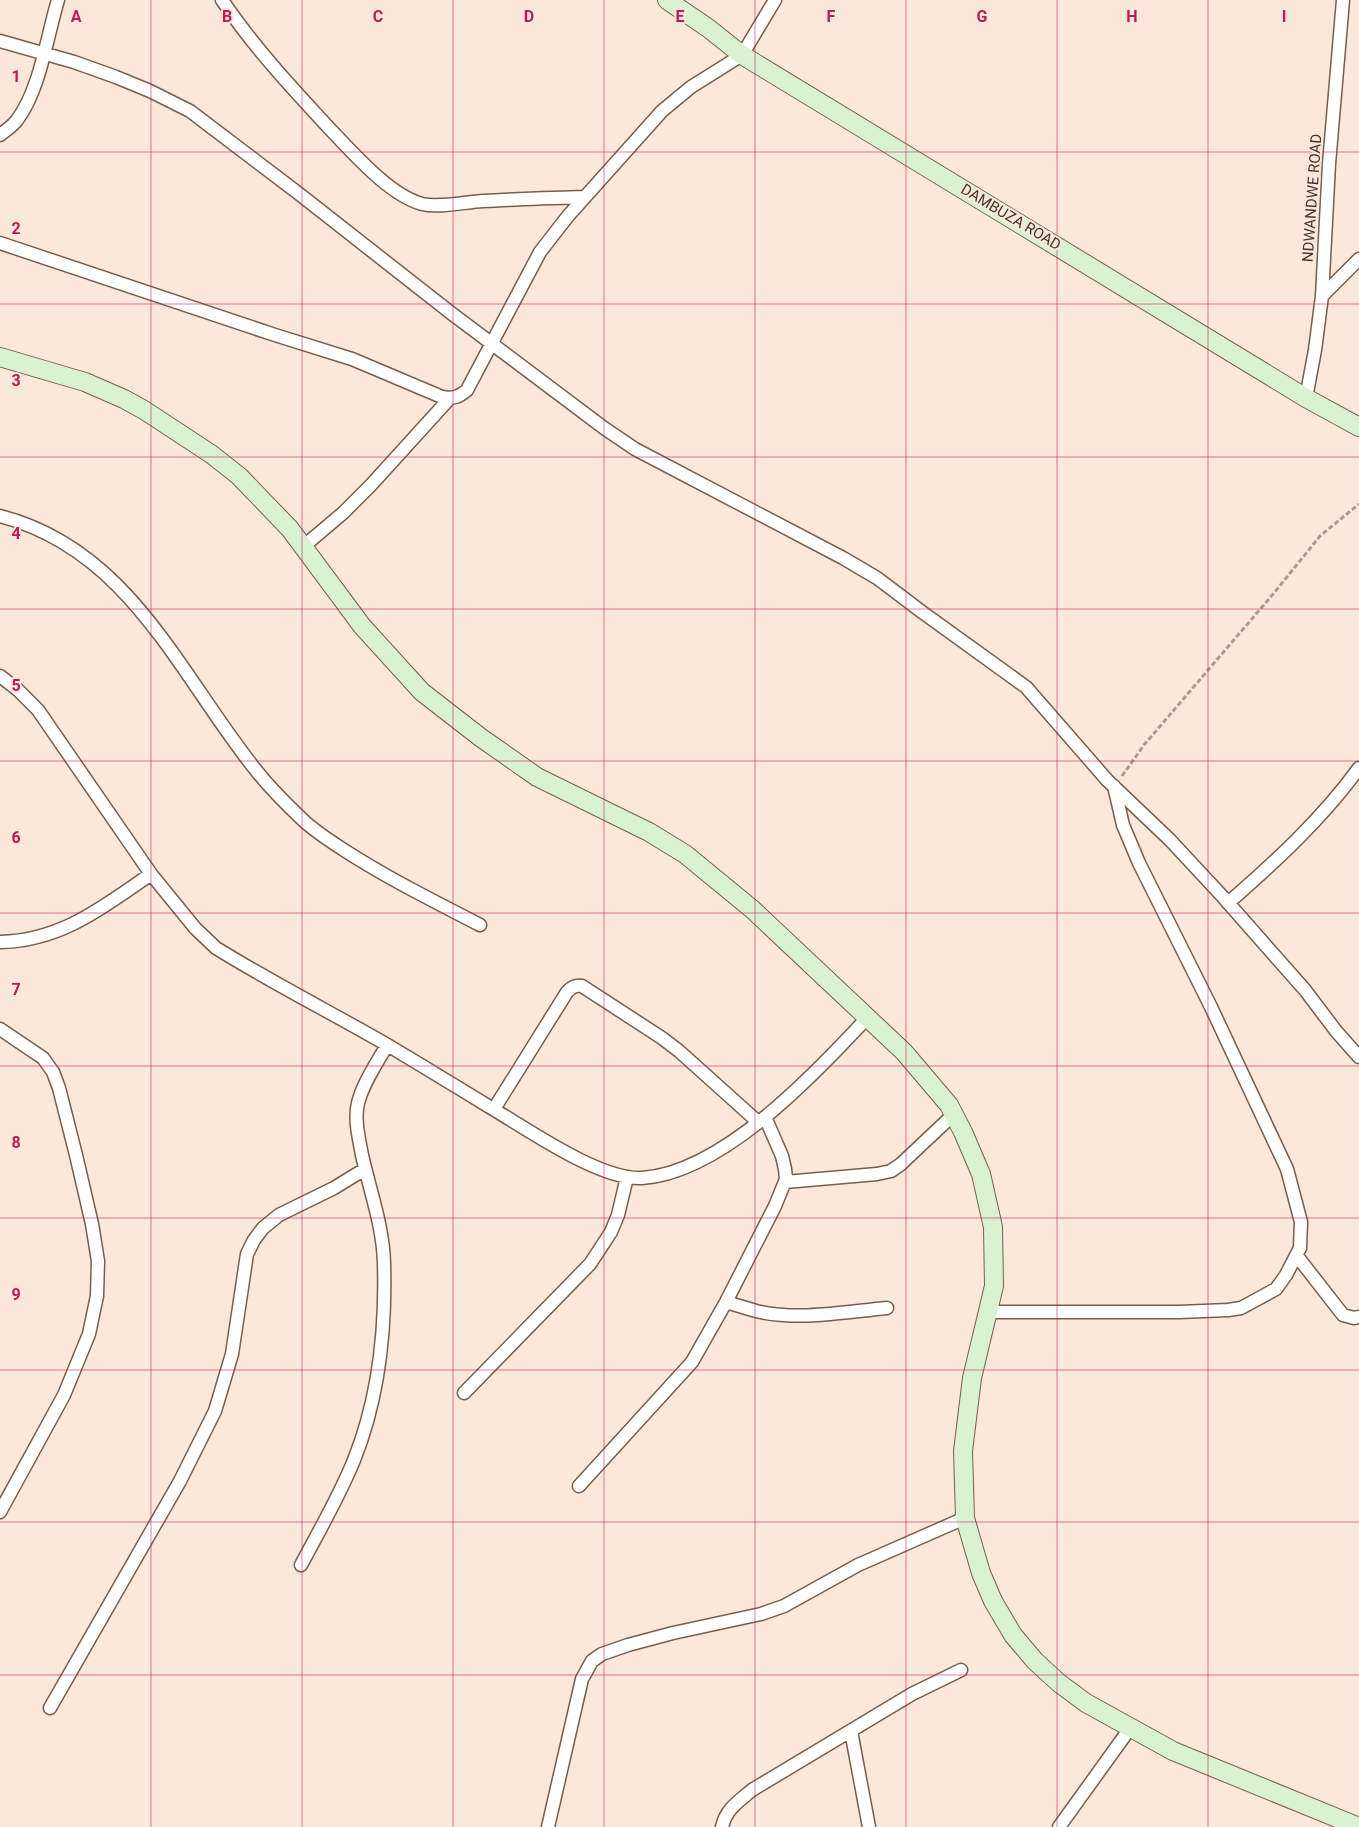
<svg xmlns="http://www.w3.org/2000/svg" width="1359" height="1827" viewBox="0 0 1359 1827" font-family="Roboto,sans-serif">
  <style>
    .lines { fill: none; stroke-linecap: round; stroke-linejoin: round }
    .street-casing { stroke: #7a5e4a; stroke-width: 15 }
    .secondary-casing { stroke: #7a5e4a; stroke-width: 20 }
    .path { stroke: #ac9b90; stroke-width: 3; stroke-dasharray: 5 2.5; stroke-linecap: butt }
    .street { stroke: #fff; stroke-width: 12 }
    .secondary { stroke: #d9f2d2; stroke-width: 18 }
    .grid { fill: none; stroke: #c2185b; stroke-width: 1; stroke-opacity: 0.55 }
    .labels { text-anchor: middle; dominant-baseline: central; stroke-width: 4; stroke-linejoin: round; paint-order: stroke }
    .street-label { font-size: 15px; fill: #41342c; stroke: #fbe8da }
    .grid-label { font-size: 16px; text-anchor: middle; font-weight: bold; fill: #c2185b; stroke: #fbe8da; stroke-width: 4; stroke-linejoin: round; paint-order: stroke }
  </style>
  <rect width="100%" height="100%" fill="#fbe8da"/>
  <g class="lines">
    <g class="street-casing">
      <path id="street" d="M222,0C253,46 291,87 329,128C352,152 389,195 422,204C439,208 465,202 483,201C517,199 551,198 585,197
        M0,41L74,62L116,77L150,91L190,111L298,193L451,313L604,428L635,449L843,558L877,578L922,612L1026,687L1107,780L1170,840L1223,897L1305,990L1336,1031L1359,1057
        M0,135C6,130 13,126 17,120C40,90 47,36 58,0
        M0,243L275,335L352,359L442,397C453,399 459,397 467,390L540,252L568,216L662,111L691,87L742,55L775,0
        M1322,296L1359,259
        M1306,398L1315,350L1322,296L1329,164L1343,0
        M0,516C129,549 179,674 255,769C269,787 287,805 304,821C316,832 330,841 344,850C387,878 434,901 480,925
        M304,546L343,513L371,485L450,398
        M0,676L18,690L38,710L151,874L195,928L216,948C271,982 328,1011 384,1043C421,1065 457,1087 493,1109C530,1131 600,1180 642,1178C722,1173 815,1074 867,1018
        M1228,903C1275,862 1322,819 1359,768
        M0,942C61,941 103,907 151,874
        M0,1029L43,1058L53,1072L59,1088L76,1155L92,1224L98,1261L97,1296L89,1334L64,1395L0,1512
        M494,1109L567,992C572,987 575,985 582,986L662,1038L679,1051L758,1122
        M785,1182L877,1174L891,1171L901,1164L954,1114
        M1297,1256L1343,1315L1354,1318L1359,1317
        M726,1302C736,1305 746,1308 756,1311C798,1321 844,1312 887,1308
        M989,1312H1179L1228,1310L1241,1308L1276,1289L1286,1275L1300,1248L1301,1222L1287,1169L1211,1007L1139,863L1123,825L1114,786
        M464,1393L590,1264L611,1232L618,1215L627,1177
        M579,1486L692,1362L726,1302L775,1206L786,1179L785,1169L782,1156L765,1117
        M301,1565C319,1531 339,1497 354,1460C379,1398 386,1330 384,1263C383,1226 370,1191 362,1155C359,1139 354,1119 358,1103C363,1083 377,1063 387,1045
        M50,1708L180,1481L215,1411L232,1354L247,1254L254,1240L263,1228L279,1215L334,1188L365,1169
        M851,1731L869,1827
        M548,1827L582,1679L592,1661L602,1654L628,1645L673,1633L761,1614L784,1606L858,1565L965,1518
        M722,1827C726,1809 739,1801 752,1790L912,1694L961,1670
        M1059,1827L1131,1727"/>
    </g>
    <g class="secondary-casing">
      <path id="secondary" d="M667,0L708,28L742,55L1306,398L1359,427
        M0,357L85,382L124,399L144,410L211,454L239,476L290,529L362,626L422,692L480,737L537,777L649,832L685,854L752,909L904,1052L949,1105L963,1132L981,1174L993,1227L994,1286L972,1378L963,1451L965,1518L981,1573L993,1601L1013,1635L1035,1661L1059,1683L1086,1703L1173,1751L1359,1827"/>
    </g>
    <path class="path" d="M1122,776L1144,745L1274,593L1320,536L1359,504"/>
    <use href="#street" class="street"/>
    <use href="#secondary" class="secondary"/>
  </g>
  <path class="grid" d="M151,0V1827M302,0V1827M453,0V1827M604,0V1827M755,0V1827M906,0V1827M1057,0V1827M1208,0V1827M0,152H1359M0,304H1359M0,457H1359M0,609H1359M0,761H1359M0,913H1359M0,1066H1359M0,1218H1359M0,1370H1359M0,1522H1359M0,1675H1359"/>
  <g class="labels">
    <g class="street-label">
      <text transform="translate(1312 198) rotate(-86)">NDWANDWE ROAD</text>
      <text transform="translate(1011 217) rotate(31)">DAMBUZA ROAD</text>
    </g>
  </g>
  <g class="grid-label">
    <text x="76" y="22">A</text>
    <text x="227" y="22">B</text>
    <text x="378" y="22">C</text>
    <text x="529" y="22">D</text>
    <text x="680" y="22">E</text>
    <text x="831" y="22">F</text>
    <text x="982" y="22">G</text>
    <text x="1132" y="22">H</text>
    <text x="1284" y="22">I</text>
    <text x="16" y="82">1</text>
    <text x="16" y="234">2</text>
    <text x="16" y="386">3</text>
    <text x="16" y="539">4</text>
    <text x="16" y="691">5</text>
    <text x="16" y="843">6</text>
    <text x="16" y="995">7</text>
    <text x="16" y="1148">8</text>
    <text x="16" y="1300">9</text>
  </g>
</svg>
